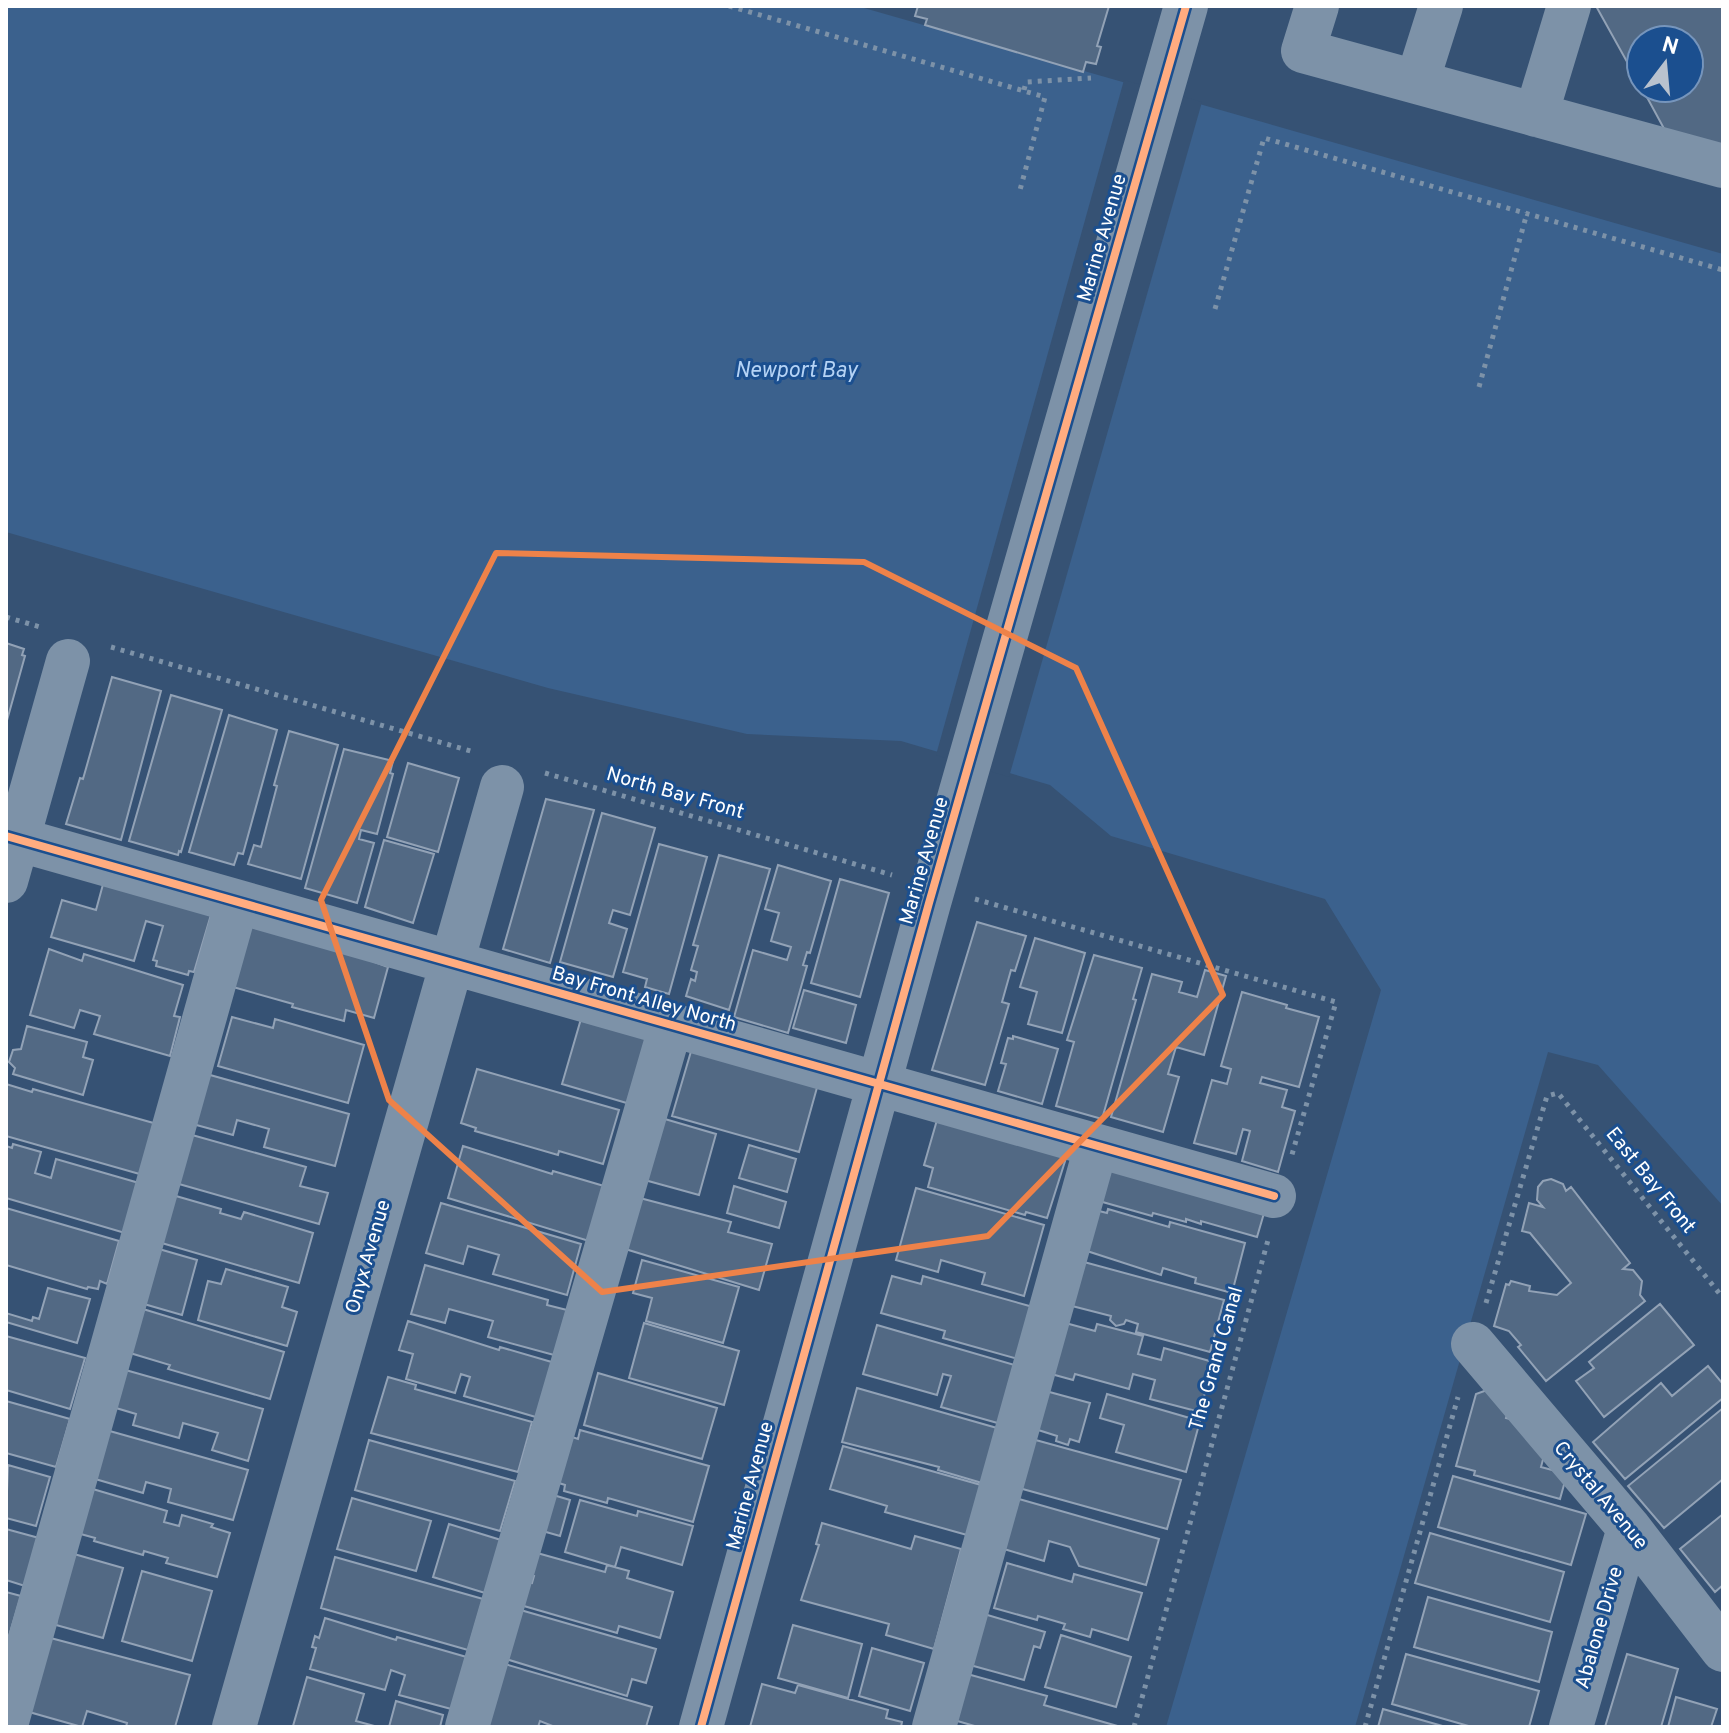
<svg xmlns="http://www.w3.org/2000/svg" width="1729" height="1733" viewBox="0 0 1729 1733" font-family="Overpass,sans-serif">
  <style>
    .water { fill: #3b618d }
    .pier { fill: #365274 }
    .building { fill: #526984; stroke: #92a2b6; stroke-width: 2 }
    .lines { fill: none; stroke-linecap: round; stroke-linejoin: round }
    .path { stroke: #7d92a8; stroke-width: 5; stroke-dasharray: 4 6; stroke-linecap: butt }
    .minor { stroke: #7d92a8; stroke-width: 44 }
    .cycleway-casing { stroke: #1b4f8f; stroke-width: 13 }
    .cycleway { stroke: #ffac80; stroke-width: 8 }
    .marked { fill: none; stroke: #ee8249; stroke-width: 6; stroke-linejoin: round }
    .labels { text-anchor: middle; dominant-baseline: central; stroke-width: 6; stroke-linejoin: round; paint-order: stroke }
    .street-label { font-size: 20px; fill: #fff; stroke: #1b4f8f }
    .water-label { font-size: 22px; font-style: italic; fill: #b5d3f5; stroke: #1b4f8f }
  </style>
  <rect width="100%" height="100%" fill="#365274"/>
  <path class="water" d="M6,6H857L1723,254V1206L1598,1065L1548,1052L1355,1727H1166L1381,990L1325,899L1111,836L1050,785L901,741L747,734L548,688L6,532Z"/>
  <path class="pier" d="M1124,80L1202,102L1009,777L936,755Z"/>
  <path class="building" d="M918,6H1109L1097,46L1101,47L1096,64L1086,62L1083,72L925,25L927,19L915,16Z
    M1596,6H1723V152L1668,136L1642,88H1689V40H1641V87Z
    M6,643L24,649L22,655L25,656L6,724Z
    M112,677L161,691L121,840L66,824L80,778L83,779Z
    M171,695L222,710L181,852L179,851L178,855L129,841Z
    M229,715L277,730L243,854L238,853L234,865L189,852Z
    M289,731L338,745L301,879L248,864L254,845L261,847L277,786L274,785Z
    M344,749L393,761L390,773L393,774L377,834L361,830L359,839L374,843L357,903L305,888Z
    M408,763L459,778L438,852L387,837Z
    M546,799L594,810L550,963L503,949Z
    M602,813L655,828L630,915L613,910L609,923L627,929L613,977L560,962Z
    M384,840L434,854L413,923L365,907Z
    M659,844L707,857L669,994L645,987L647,979L623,972Z
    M719,855L770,869L729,1010L686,996L691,979L695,981L697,972L691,970L698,946L693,945Z
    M778,865L831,881L810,953L807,952L803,965L807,966L788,1033L734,1017L753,950L787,960L791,947L771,941L779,913L765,909Z
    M105,877L213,908L194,972L189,971L188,975L156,966L157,961L153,960L163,926L146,921L134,961L51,937L62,900L96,910Z
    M840,879L889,893L860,997L811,983Z
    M246,914L388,967L374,1018L346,1010L344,1021L292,1007L293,1004L226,985Z
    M977,922L1026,936L1015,971L1011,970L1002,1002L1009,1004L985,1085L932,1070Z
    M1035,938L1085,953L1062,1033L1028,1024L1037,992L1020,987Z
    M49,949L82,961L84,954L183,985L174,1016L180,1017L170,1056L94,1034L100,1016L80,1010L74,1028L30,1015Z
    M1094,955L1142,968L1133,999L1136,1000L1102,1119L1056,1106L1074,1042L1067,1040Z
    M1205,970L1226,976L1204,1055L1176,1047L1168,1074L1179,1077L1163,1132L1111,1117L1152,974L1182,982L1179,992L1197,997Z
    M804,990L856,1005L846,1043L793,1028Z
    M1242,992L1287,1005L1286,1008L1319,1017L1299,1087L1262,1077L1260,1083L1287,1090L1282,1107L1295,1111L1278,1172L1242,1161L1250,1131L1243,1129L1236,1154L1194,1143L1212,1080L1227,1084L1231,1069L1221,1066Z
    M583,1012L651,1032L630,1104L562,1084Z
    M232,1017L273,1028L275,1019L364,1045L348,1103L218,1066Z
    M27,1026L87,1042L83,1057L93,1060L83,1095L13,1074L15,1068L9,1062L13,1050L21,1049Z
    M1013,1036L1058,1049L1042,1104L998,1091L1006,1064L1001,1063L1008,1038L1013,1039Z
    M692,1048L818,1084L799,1152L672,1116Z
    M477,1069L619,1110L603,1164L559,1151L558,1155L475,1131L476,1128L461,1123Z
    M203,1073L349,1114L335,1166L264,1147L269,1129L237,1120L233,1135L189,1123Z
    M6,1084L32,1092L33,1089L157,1124L143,1175L6,1136Z
    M658,1117L716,1134L699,1195L641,1179Z
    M937,1120L1067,1155L1047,1218L1026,1212L1025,1215L928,1187L933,1168L924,1165Z
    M185,1133L306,1167L300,1186L328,1193L319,1224L172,1182Z
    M13,1144L41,1152L35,1173L51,1178L56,1159L139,1183L125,1233L6,1198V1146L12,1148Z
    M749,1145L796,1159L787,1192L739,1178Z
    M463,1146L552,1174L553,1171L604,1186L589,1241L448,1198Z
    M1110,1160L1267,1203L1257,1237L1201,1221V1224L1186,1219V1222L1153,1213L1152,1216L1099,1201Z
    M1551,1179L1563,1184L1566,1191L1571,1187L1630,1263L1623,1269L1633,1270L1642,1281L1640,1295L1645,1301L1546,1381L1518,1347L1521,1345L1509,1331L1494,1326L1506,1284L1509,1285L1511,1281L1530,1286L1529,1291L1557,1295L1571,1283L1530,1233L1522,1231L1529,1203L1543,1207L1537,1200L1538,1187L1543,1181Z
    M734,1186L786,1202L779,1228L727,1213Z
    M916,1188L1044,1225L1024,1296L982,1284L985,1273L941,1260L938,1272L896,1260Z
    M162,1192L221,1209L220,1213L241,1219L244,1212L313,1233L299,1283L148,1239Z
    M636,1197L731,1222L728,1232L772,1244L759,1290L622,1248Z
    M441,1203L581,1244L567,1295L493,1274L499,1255L468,1246L463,1264L426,1253Z
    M6,1208L119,1241L107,1284L100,1281L98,1289L88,1287L87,1289L6,1265Z
    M1108,1209L1169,1227L1170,1222L1245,1243L1232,1293L1195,1283L1196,1278L1163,1268L1161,1275L1087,1251L1099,1211L1107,1213Z
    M152,1247L197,1260L182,1315L137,1302Z
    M642,1260L739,1287L723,1343L646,1321L652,1298L633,1293Z
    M1084,1262L1224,1300L1210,1352L1136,1332L1138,1324L1126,1320L1124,1324L1116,1326L1110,1320L1111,1316L1072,1306Z
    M425,1265L548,1300L547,1305L567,1310L554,1355L488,1337L493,1321L449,1309L445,1323L411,1314Z
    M226,1269L288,1287L282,1307L297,1312L287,1346L198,1320L208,1281L221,1284Z
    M892,1276L921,1284L923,1276L1033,1307L1018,1359L943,1338L945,1331L881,1313Z
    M48,1288L90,1299L77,1343L6,1322V1313L32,1321L33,1317L39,1319Z
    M1660,1304L1694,1345L1604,1417L1576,1381L1594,1368L1589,1362Z
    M143,1309L284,1352L270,1399L168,1369L170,1365L130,1353Z
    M408,1321L499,1350L500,1347L555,1363L539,1418L464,1396L470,1377L461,1374L455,1393L406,1379L413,1354L399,1350Z
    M1058,1321L1095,1331L1097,1324L1143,1336L1138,1354L1161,1360L1164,1348L1213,1362L1200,1412L1150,1399L1155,1380L1133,1374L1129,1389L1075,1374L1073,1380L1044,1372Z
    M644,1323L739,1351L724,1405L629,1378Z
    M877,1325L1018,1366L1001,1424L941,1407L951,1376L943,1374L937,1395L863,1374Z
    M6,1336L85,1358L70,1409L6,1390Z
    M1708,1366L1723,1384V1398L1625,1479L1593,1442L1661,1383L1672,1396Z
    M122,1369L263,1409L248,1461L212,1450L218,1433L183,1423L179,1438L133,1425L136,1414L106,1405Z
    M598,1373L717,1408L702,1459L584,1425Z
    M388,1377L416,1385L415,1389L532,1422L518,1472L371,1433Z
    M857,1388L997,1428L982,1483L938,1470L939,1467L842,1442Z
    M1490,1389L1508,1411L1506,1418L1526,1423L1546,1448L1541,1467L1567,1474L1560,1499L1474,1475L1475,1471L1456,1466L1476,1394Z
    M1042,1390L1090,1403L1079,1442L1070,1439L1068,1445L1056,1441L1057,1436L1032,1428Z
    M1107,1394L1200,1421L1186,1472L1116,1452L1124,1425L1100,1418Z
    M6,1401L70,1419L56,1467L6,1453Z
    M1723,1408V1479L1664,1528L1628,1486Z
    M99,1428L248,1470L233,1520L168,1502L171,1489L146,1482L143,1493L85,1476Z
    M580,1430L709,1466L693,1522L608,1498L607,1503L564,1491L565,1485L556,1482L569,1436L578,1439Z
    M1032,1439L1181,1480L1167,1529L1019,1488Z
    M369,1440L515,1481L500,1531L355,1490Z
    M843,1446L981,1485L967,1535L885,1512L887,1506L830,1489Z
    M8,1465L50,1477L36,1526L6,1518Z
    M1453,1476L1586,1514L1571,1565L1438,1527Z
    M86,1487L167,1511L164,1522L179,1526L182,1515L213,1524L211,1527L230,1533L217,1577L166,1563L168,1558L144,1551L143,1555L94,1541L95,1538L77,1533Z
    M543,1492L570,1500L560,1536L532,1528Z
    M352,1498L431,1521L416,1571L337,1549Z
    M1019,1499L1159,1539L1146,1585L1079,1566L1070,1547L1049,1541L1044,1561L1004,1549Z
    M580,1500L637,1516L638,1511L693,1526L682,1565L621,1547L615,1567L565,1552Z
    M1723,1514V1585L1715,1592L1680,1549Z
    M822,1523L911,1549L915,1536L961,1549L934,1649L886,1635L889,1624L801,1600L819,1545L816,1544Z
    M449,1524L501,1540L485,1593L433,1577Z
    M6,1529L39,1538L25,1586L6,1580Z
    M1430,1533L1564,1572L1550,1622L1415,1583Z
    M530,1551L605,1572L607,1565L629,1571L627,1578L673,1592L660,1638L619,1626L617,1633L517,1604L524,1581L532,1583L534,1576L524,1574Z
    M67,1552L123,1568L103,1638L56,1625Z
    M335,1557L483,1599L468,1650L321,1608Z
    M1007,1563L1072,1582L1074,1574L1142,1593L1128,1640L1092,1629L1090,1637L1063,1629L1065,1624L1038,1616L1037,1620L994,1608Z
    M142,1571L212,1591L192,1661L122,1641Z
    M6,1592L21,1596L6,1646Z
    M1428,1597L1552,1632L1539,1682L1414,1647Z
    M517,1609L656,1649L646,1683L632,1679L627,1696L506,1659Z
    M984,1614L1045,1632L1040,1648L1034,1646L1024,1680L970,1665Z
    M325,1618L396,1640L397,1637L470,1658L455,1710L399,1695L405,1675L391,1670L385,1690L310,1669L316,1648L312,1647L315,1636L319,1638Z
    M793,1625L862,1644L848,1698L778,1678Z
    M1061,1635L1131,1657L1116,1707L1045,1687Z
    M43,1636L190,1675L175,1727H126L127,1723L87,1711L82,1727L22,1710Z
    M872,1648L924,1663L910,1711L859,1696Z
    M1406,1654L1539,1691L1529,1727H1472L1392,1704Z
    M1627,1654L1678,1669L1661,1727H1605Z
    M498,1662L652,1707L646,1727H555L540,1721L538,1727H479Z
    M960,1672L1047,1696L1044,1705L1121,1727H978L947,1718Z
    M307,1677L364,1694L356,1721L378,1727L293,1726Z
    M762,1684L795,1693L798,1685L888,1710L886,1718L902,1722L901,1727H750Z
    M1676,1697L1717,1709L1711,1727H1668Z
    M396,1701L443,1715L440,1727H389Z
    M1383,1709L1446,1727H1378Z"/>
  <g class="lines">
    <path class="path" d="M729,6L1045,97L1020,190
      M1024,90L1026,82L1091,78
      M1215,309L1264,138L1723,270
      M1479,387L1527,213
      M6,617L40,627
      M111,647L474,752
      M545,773L892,875
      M975,899L1336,1002L1291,1158
      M1486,1303L1547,1096L1558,1093L1723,1298
      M1134,1727L1268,1240
      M1365,1727L1458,1397"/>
    <path class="minor" d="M1317,6L1303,51L1723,166
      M1417,82L1441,6
      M1536,115L1569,6
      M6,836L1274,1196
      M6,881L68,661
      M1473,1344L1629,1528L1723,1650
      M6,1725L237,902
      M234,1727L502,787
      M467,1727L671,1025
      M701,1727L929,903L1186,6
      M934,1727L1096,1147
      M1571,1727L1629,1528"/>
    <g class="cycleway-casing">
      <path id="cycleway" d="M6,836L1274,1196
        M701,1727L929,903L1186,6"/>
    </g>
    <use href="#cycleway" class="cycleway"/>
  </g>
  <path class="marked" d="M496,553L864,562L1076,668L1223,995L988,1236L602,1292L389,1100L321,900Z"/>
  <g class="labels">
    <g class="street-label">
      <text transform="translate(1103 238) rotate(-74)">Marine Avenue</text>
      <text transform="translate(675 794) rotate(16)">North Bay Front</text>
      <text transform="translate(925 861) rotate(-74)">Marine Avenue</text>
      <text transform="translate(644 1000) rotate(16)">Bay Front Alley North</text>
      <text transform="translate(1650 1181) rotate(51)">East Bay Front</text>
      <text transform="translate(369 1257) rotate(-74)">Onyx Avenue</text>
      <text transform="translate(1217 1359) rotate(-74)">The Grand Canal</text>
      <text transform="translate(751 1486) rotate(-75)">Marine Avenue</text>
      <text transform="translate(1600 1496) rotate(50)">Crystal Avenue</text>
      <text transform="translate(1600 1628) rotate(-74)">Abalone Drive</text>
    </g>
    <g class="water-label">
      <text x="796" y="371">Newport Bay</text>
    </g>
  </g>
  <rect width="1729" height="1733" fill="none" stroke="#ffffff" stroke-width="16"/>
  <g transform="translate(1665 64) rotate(16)"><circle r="38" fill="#1b4f8f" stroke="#7695bc" stroke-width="2"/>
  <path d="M0-6L14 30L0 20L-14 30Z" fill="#b9c2ce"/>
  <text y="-12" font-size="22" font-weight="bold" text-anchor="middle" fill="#ffffff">N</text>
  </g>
</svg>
